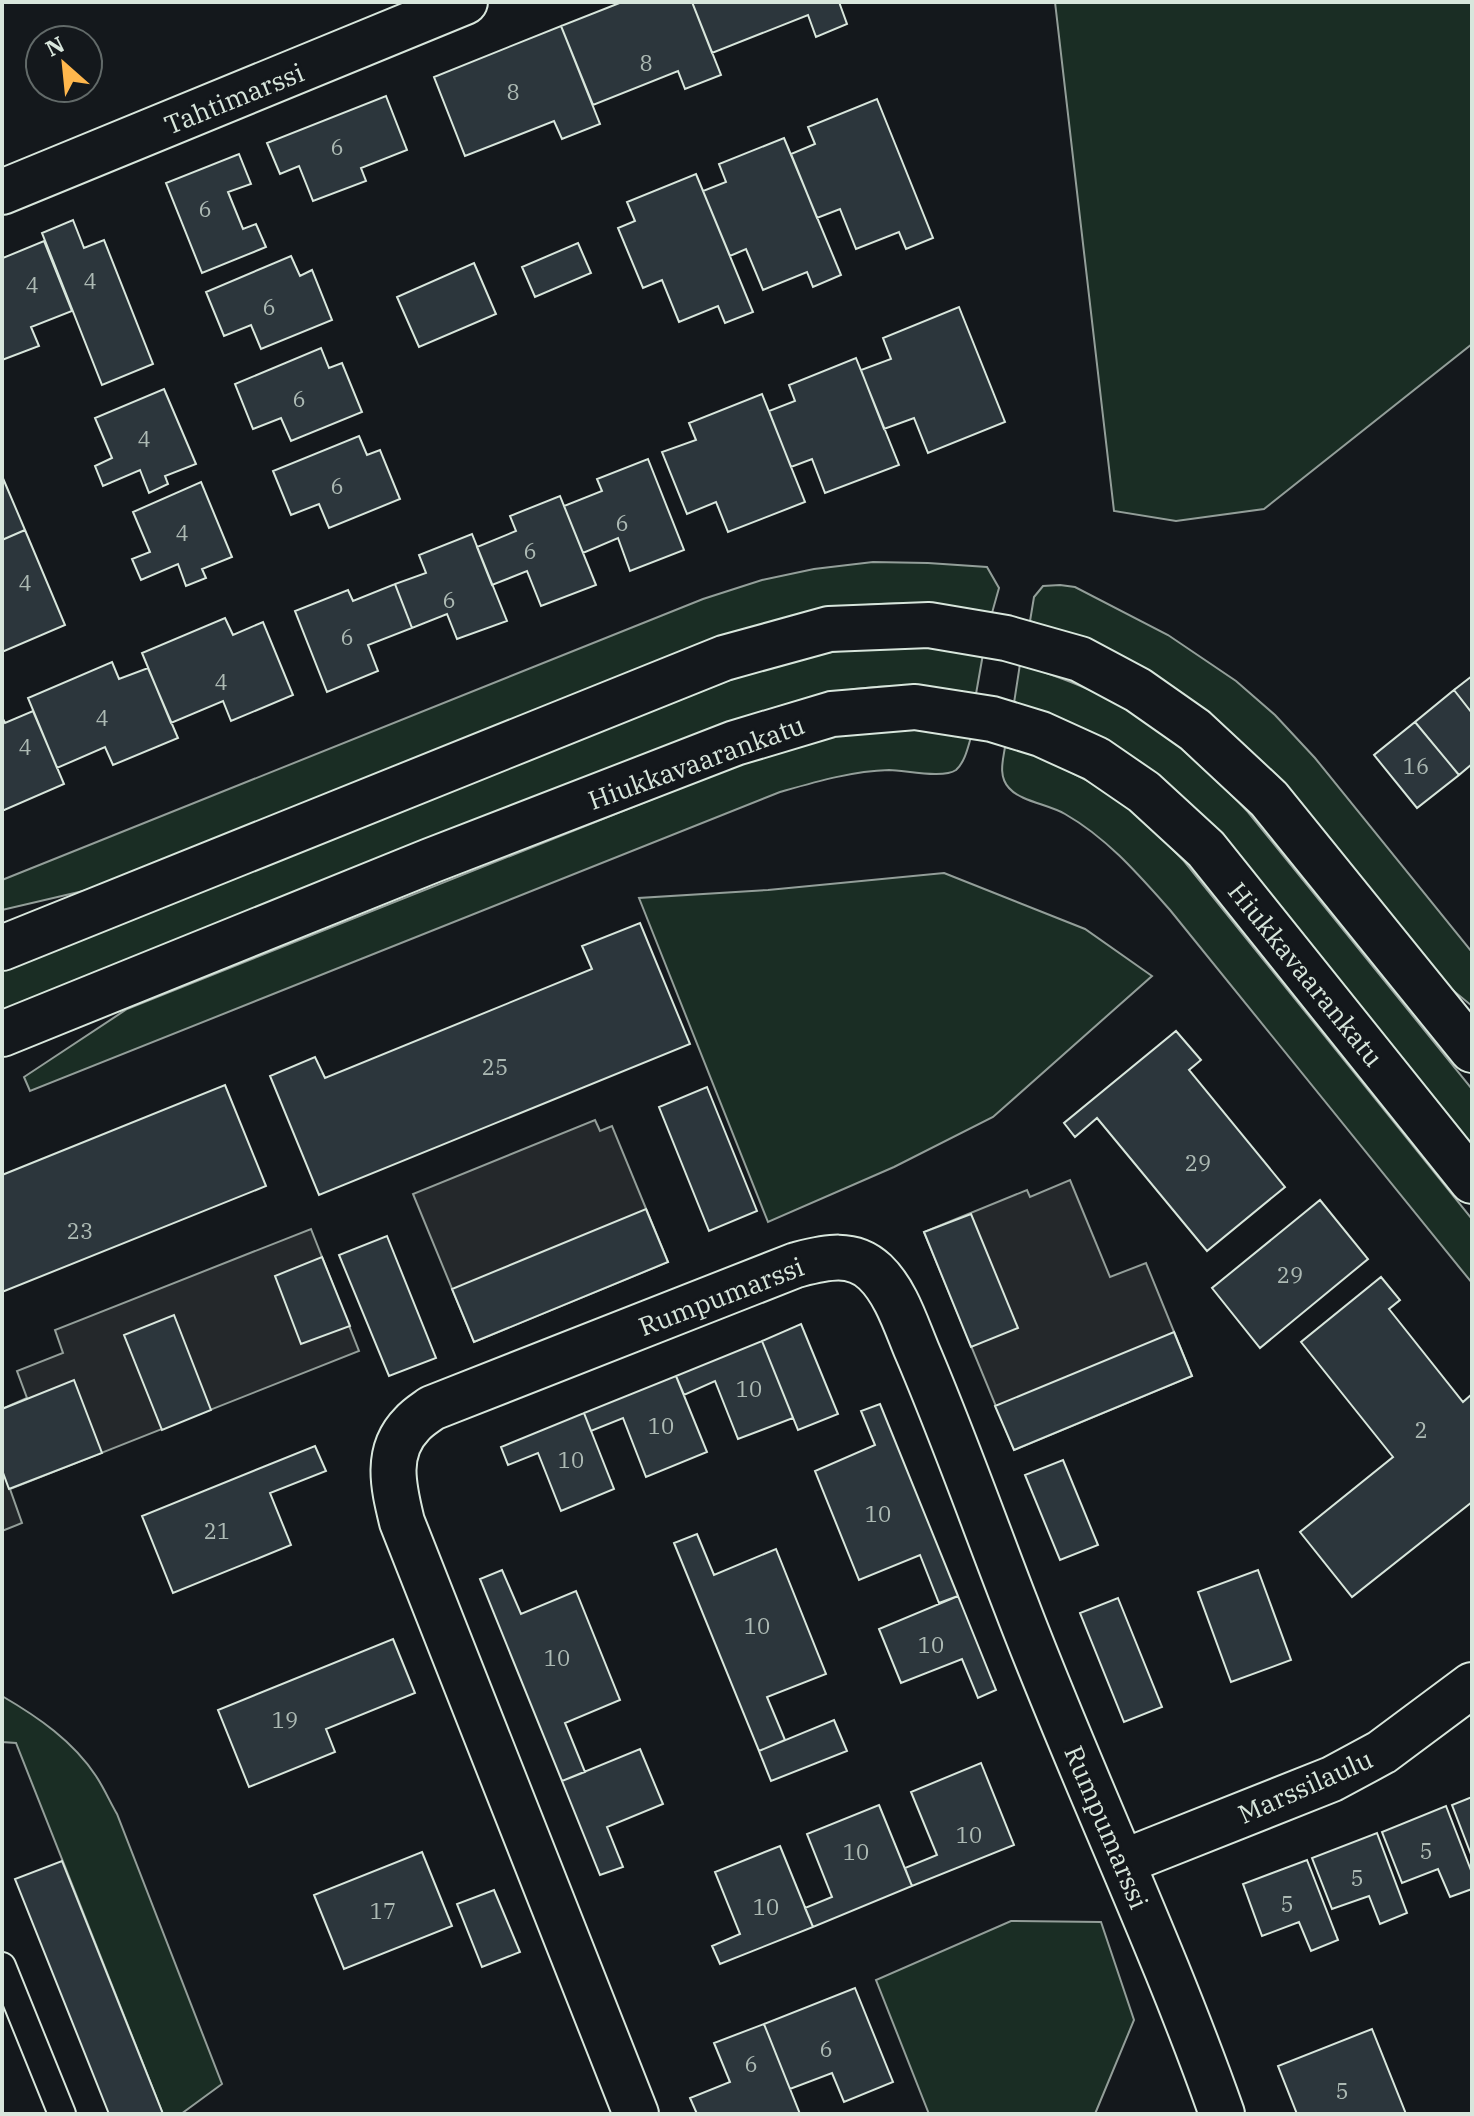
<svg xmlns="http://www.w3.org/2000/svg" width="1474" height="2116" viewBox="0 0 1474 2116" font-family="'IBM Plex Serif',serif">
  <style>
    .green { fill: #1a2d24; stroke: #939e99; stroke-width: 2 }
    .parking { fill: #24282b; stroke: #939e99; stroke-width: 2 }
    .building { fill: #2c363c; stroke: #d8e6dc; stroke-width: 2 }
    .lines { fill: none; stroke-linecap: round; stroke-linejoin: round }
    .service-casing { stroke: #d8e6dc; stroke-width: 30 }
    .minor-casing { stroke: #d8e6dc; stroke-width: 48 }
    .tertiary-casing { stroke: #d8e6dc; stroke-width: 48 }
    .service { stroke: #14181c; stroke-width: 26 }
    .minor { stroke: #14181c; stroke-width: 44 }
    .tertiary { stroke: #14181c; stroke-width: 44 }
    .labels { text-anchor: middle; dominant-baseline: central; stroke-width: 6; stroke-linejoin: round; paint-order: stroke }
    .number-label { font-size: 22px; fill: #adbab4 }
    .street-label { font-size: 26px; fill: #d8e6dc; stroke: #14181c }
  </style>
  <rect width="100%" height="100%" fill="#14181c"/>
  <path class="green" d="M1055,2H1472V344L1264,509L1176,521L1114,511Z
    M873,562L928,563L987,567L999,588L992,613C955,608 918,602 881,604C825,606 770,622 717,639L96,888L2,910V880L703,599L762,580L814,569Z
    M1060,585L1075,587L1168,635L1236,681L1275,715L1315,758L1472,952V1006L1439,979L1087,642L1030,621L1034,597L1043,586Z
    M906,646L945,648L983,654L976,694C952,690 928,687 903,686C844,685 785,703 729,723L2,1013V970L727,681C755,671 783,661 812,655C842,649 874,648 906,646Z
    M1020,664C1056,676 1094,689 1127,709C1173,738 1212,773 1248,812L1472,1089V1150L1218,836L1014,703Z
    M892,729L931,730L971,737C968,747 965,762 956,770C943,779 905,770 889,770C852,771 815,782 780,792L30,1091L24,1077L127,1009L763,755L823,737Z
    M1005,747L1037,755L1086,780L1133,809L1184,861L1472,1219V1283L1170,910C1138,874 1107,838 1065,814C1050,805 1020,801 1009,788C998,776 1003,760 1005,747Z
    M944,873L1085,929L1152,976L993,1117L894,1167L768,1222L639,898L768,890Z
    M2,1696C38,1717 73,1741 96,1776C104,1788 110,1802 117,1814L222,2084L181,2114H163L16,1743L2,1742Z
    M1011,1921L1101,1922L1134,2020L1095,2114H929L876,1980Z"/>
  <path class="parking" d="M595,1120L600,1131L612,1126L668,1262L474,1342L413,1194Z
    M1070,1180L1110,1277L1146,1263L1192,1376L1014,1450L924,1232L1027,1190L1030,1197Z
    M311,1229L359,1351L10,1489L22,1523L2,1531V1409L27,1398L17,1371L63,1353L55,1330Z"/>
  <path class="building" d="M622,2H692L721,75L685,89L678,71L593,105L561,26Z
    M692,2H839L847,24L816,37L808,15L712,53Z
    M561,26L600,124L562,139L554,121L465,156L434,77Z
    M386,96L407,150L361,168L366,181L313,201L299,166L280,174L267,143Z
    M877,99L933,238L906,249L899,232L856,249L840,209L817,218L791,154L815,144L808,127Z
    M784,138L841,275L813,287L807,272L763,290L746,249L730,256L703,191L726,182L719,164Z
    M239,154L251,184L228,192L243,229L256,224L266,247L202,273L166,183Z
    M696,174L753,312L725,323L718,306L679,322L662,280L643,288L618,228L635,221L627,202Z
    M73,220L84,248L104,240L153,364L102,385L42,233Z
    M44,241L72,311L31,327L39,346L2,360V255L3,258Z
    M578,243L591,273L535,297L522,267Z
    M291,256L300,276L312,270L332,320L261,349L251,325L224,336L206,292Z
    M474,263L496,314L419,347L397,297Z
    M959,307L1005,422L928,453L914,418L884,429L861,370L891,359L883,338Z
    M321,348L329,368L342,363L362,412L291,441L281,418L253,429L235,384Z
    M856,358L899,465L825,493L812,459L791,467L769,411L795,401L789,385Z
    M164,389L196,464L165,476L168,484L149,493L140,470L103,486L95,466L112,458L95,418Z
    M762,394L805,502L728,532L716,502L687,514L662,452L696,440L689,423Z
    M359,436L367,455L380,450L400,499L329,528L319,504L291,515L273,471Z
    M648,459L684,550L630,571L618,538L583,553L564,506L602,491L597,479Z
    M2,476L25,530L2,540Z
    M201,482L232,557L202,569L206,578L186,586L178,564L141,580L132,559L150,552L133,512Z
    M560,496L596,585L541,606L527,571L492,585L477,547L516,531L510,516Z
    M25,530L65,625L2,652V540Z
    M472,534L507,621L457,639L447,614L412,628L395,584L426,573L419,555Z
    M395,584L412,628L368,645L378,671L327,692L295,611L348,590L353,601Z
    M225,618L233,635L263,622L293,695L231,721L223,701L171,723L142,653Z
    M112,662L119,679L148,668L178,738L113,765L105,747L57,768L28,698Z
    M1472,676V713L1454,690Z
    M1454,690L1472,713V764L1459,775L1415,722Z
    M33,711L64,784L2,811V717L5,723Z
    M1415,722L1459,775L1417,808L1374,755Z
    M640,923L690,1044L319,1195L270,1076L315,1057L325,1078L592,969L582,946Z
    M1176,1031L1201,1060L1189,1070L1285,1187L1207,1251L1097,1118L1075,1137L1064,1123Z
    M225,1085L266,1186L2,1292V1175Z
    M707,1087L757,1211L709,1231L659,1107Z
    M1320,1200L1368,1259L1260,1348L1212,1288Z
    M646,1209L668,1262L474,1342L452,1289Z
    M971,1214L1018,1328L971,1347L924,1232Z
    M387,1236L436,1358L389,1376L339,1255Z
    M322,1257L350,1326L301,1344L275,1276Z
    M1381,1277L1400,1300L1389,1309L1463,1402L1472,1394V1502L1352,1597L1300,1532L1393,1457L1301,1342Z
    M174,1315L211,1410L162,1430L124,1335Z
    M801,1324L838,1414L798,1430L762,1341Z
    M1174,1332L1192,1376L1014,1450L995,1406Z
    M762,1341L793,1418L738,1439L715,1381L684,1395L676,1376Z
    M676,1376L707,1452L646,1477L623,1418L591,1431L584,1413Z
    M74,1380L102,1453L9,1489L2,1470V1409Z
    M880,1404L958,1596L939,1603L920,1555L859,1580L815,1471L875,1445L861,1411Z
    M584,1413L614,1489L561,1511L538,1453L508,1465L501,1447Z
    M315,1446L326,1471L270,1493L291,1545L173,1593L142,1516Z
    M1063,1460L1098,1545L1060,1560L1025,1475Z
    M697,1534L714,1575L776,1549L826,1674L767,1697L785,1740L759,1751L674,1543Z
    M502,1570L521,1614L576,1591L620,1700L565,1723L585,1772L562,1781L480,1579Z
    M1258,1570L1291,1660L1231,1682L1198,1592Z
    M958,1596L996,1690L978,1698L962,1659L901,1683L879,1629Z
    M1118,1598L1162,1707L1124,1722L1080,1613Z
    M393,1639L415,1693L326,1729L335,1752L249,1787L218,1710Z
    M834,1720L847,1751L771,1781L759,1751Z
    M640,1749L663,1804L607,1827L623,1867L600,1875L562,1781Z
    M981,1763L1014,1845L912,1886L905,1868L937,1855L911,1792Z
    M1472,1797V1857L1452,1805Z
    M879,1805L912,1886L813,1927L805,1908L832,1897L807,1834Z
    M1446,1806L1472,1873V1889L1450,1897L1438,1869L1402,1883L1382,1832Z
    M1377,1833L1407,1913L1380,1924L1369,1896L1332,1909L1312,1858Z
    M780,1846L813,1927L720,1964L712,1946L740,1934L715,1872Z
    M422,1852L452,1926L344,1969L314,1895Z
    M1307,1860L1338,1940L1311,1951L1299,1922L1262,1936L1243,1884Z
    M62,1861L163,2114H109L15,1879Z
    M494,1890L520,1952L482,1967L457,1904Z
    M855,1988L893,2082L844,2102L832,2073L790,2089L764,2024Z
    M764,2024L800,2114H697L690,2098L730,2082L714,2043Z
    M1372,2029L1406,2114H1297L1278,2066Z"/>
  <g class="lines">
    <g class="service-casing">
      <path id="service" d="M2,1966L62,2114"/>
    </g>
    <g class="minor-casing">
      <path id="minor" d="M2,192L465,2
        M1123,1862L1332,1779L1382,1752L1472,1685
        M636,2114L402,1522C394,1489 384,1452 412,1424C417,1418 425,1413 432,1408L796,1265C824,1258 852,1250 875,1272C896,1292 906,1325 917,1351C953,1435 983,1520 1016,1605C1081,1776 1161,1941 1222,2114"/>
    </g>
    <g class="tertiary-casing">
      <path id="tertiary" d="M2,948L724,658L829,629L929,625L1006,638L1080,659L1138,690L1195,730L1269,799L1472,1050
        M2,1034L430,861L735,743L832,714L915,707L992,719L1041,734L1096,759L1144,792L1206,849L1472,1181"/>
    </g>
    <use href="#service" class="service"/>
    <use href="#minor" class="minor"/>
    <use href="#tertiary" class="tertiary"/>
  </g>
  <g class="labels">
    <g class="number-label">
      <text x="646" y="62">8</text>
      <text x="513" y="91">8</text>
      <text x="337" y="146">6</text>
      <text x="205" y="208">6</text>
      <text x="90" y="280">4</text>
      <text x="32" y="284">4</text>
      <text x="269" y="306">6</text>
      <text x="299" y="398">6</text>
      <text x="144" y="438">4</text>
      <text x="337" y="485">6</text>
      <text x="622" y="522">6</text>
      <text x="182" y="532">4</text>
      <text x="530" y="550">6</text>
      <text x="25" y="582">4</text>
      <text x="449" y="599">6</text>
      <text x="347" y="636">6</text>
      <text x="221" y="681">4</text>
      <text x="102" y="717">4</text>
      <text x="25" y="746">4</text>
      <text x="1416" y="765">16</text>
      <text x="495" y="1066">25</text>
      <text x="1198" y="1162">29</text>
      <text x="80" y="1230">23</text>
      <text x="1290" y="1274">29</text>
      <text x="749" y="1388">10</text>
      <text x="661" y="1425">10</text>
      <text x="1421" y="1429">2</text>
      <text x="571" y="1459">10</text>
      <text x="878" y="1513">10</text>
      <text x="217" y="1530">21</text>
      <text x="757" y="1625">10</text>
      <text x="931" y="1644">10</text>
      <text x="557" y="1657">10</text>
      <text x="285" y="1719">19</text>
      <text x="969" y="1834">10</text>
      <text x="1426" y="1850">5</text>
      <text x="856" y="1851">10</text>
      <text x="1357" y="1877">5</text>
      <text x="1287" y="1903">5</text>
      <text x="766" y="1906">10</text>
      <text x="383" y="1910">17</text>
      <text x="826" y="2048">6</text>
      <text x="751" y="2063">6</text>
      <text x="1342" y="2090">5</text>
    </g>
    <g class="street-label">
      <text transform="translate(234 98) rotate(-22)">Tahtimarssi</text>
      <text transform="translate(696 762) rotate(-20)">Hiukkavaarankatu</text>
      <text transform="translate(1306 974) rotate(51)">Hiukkavaarankatu</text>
      <text transform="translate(721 1296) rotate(-21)">Rumpumarssi</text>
      <text transform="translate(1305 1786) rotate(-24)">Marssilaulu</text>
      <text transform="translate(1107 1827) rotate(67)">Rumpumarssi</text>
    </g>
  </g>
  <rect width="1474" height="2116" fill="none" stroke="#d8e6dc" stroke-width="8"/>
  <g transform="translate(64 64) rotate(333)"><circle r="38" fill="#14181c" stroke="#626a69" stroke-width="2"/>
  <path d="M0-6L14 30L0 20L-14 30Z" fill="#ffb74d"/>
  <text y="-12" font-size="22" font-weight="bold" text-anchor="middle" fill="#d8e6dc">N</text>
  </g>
</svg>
